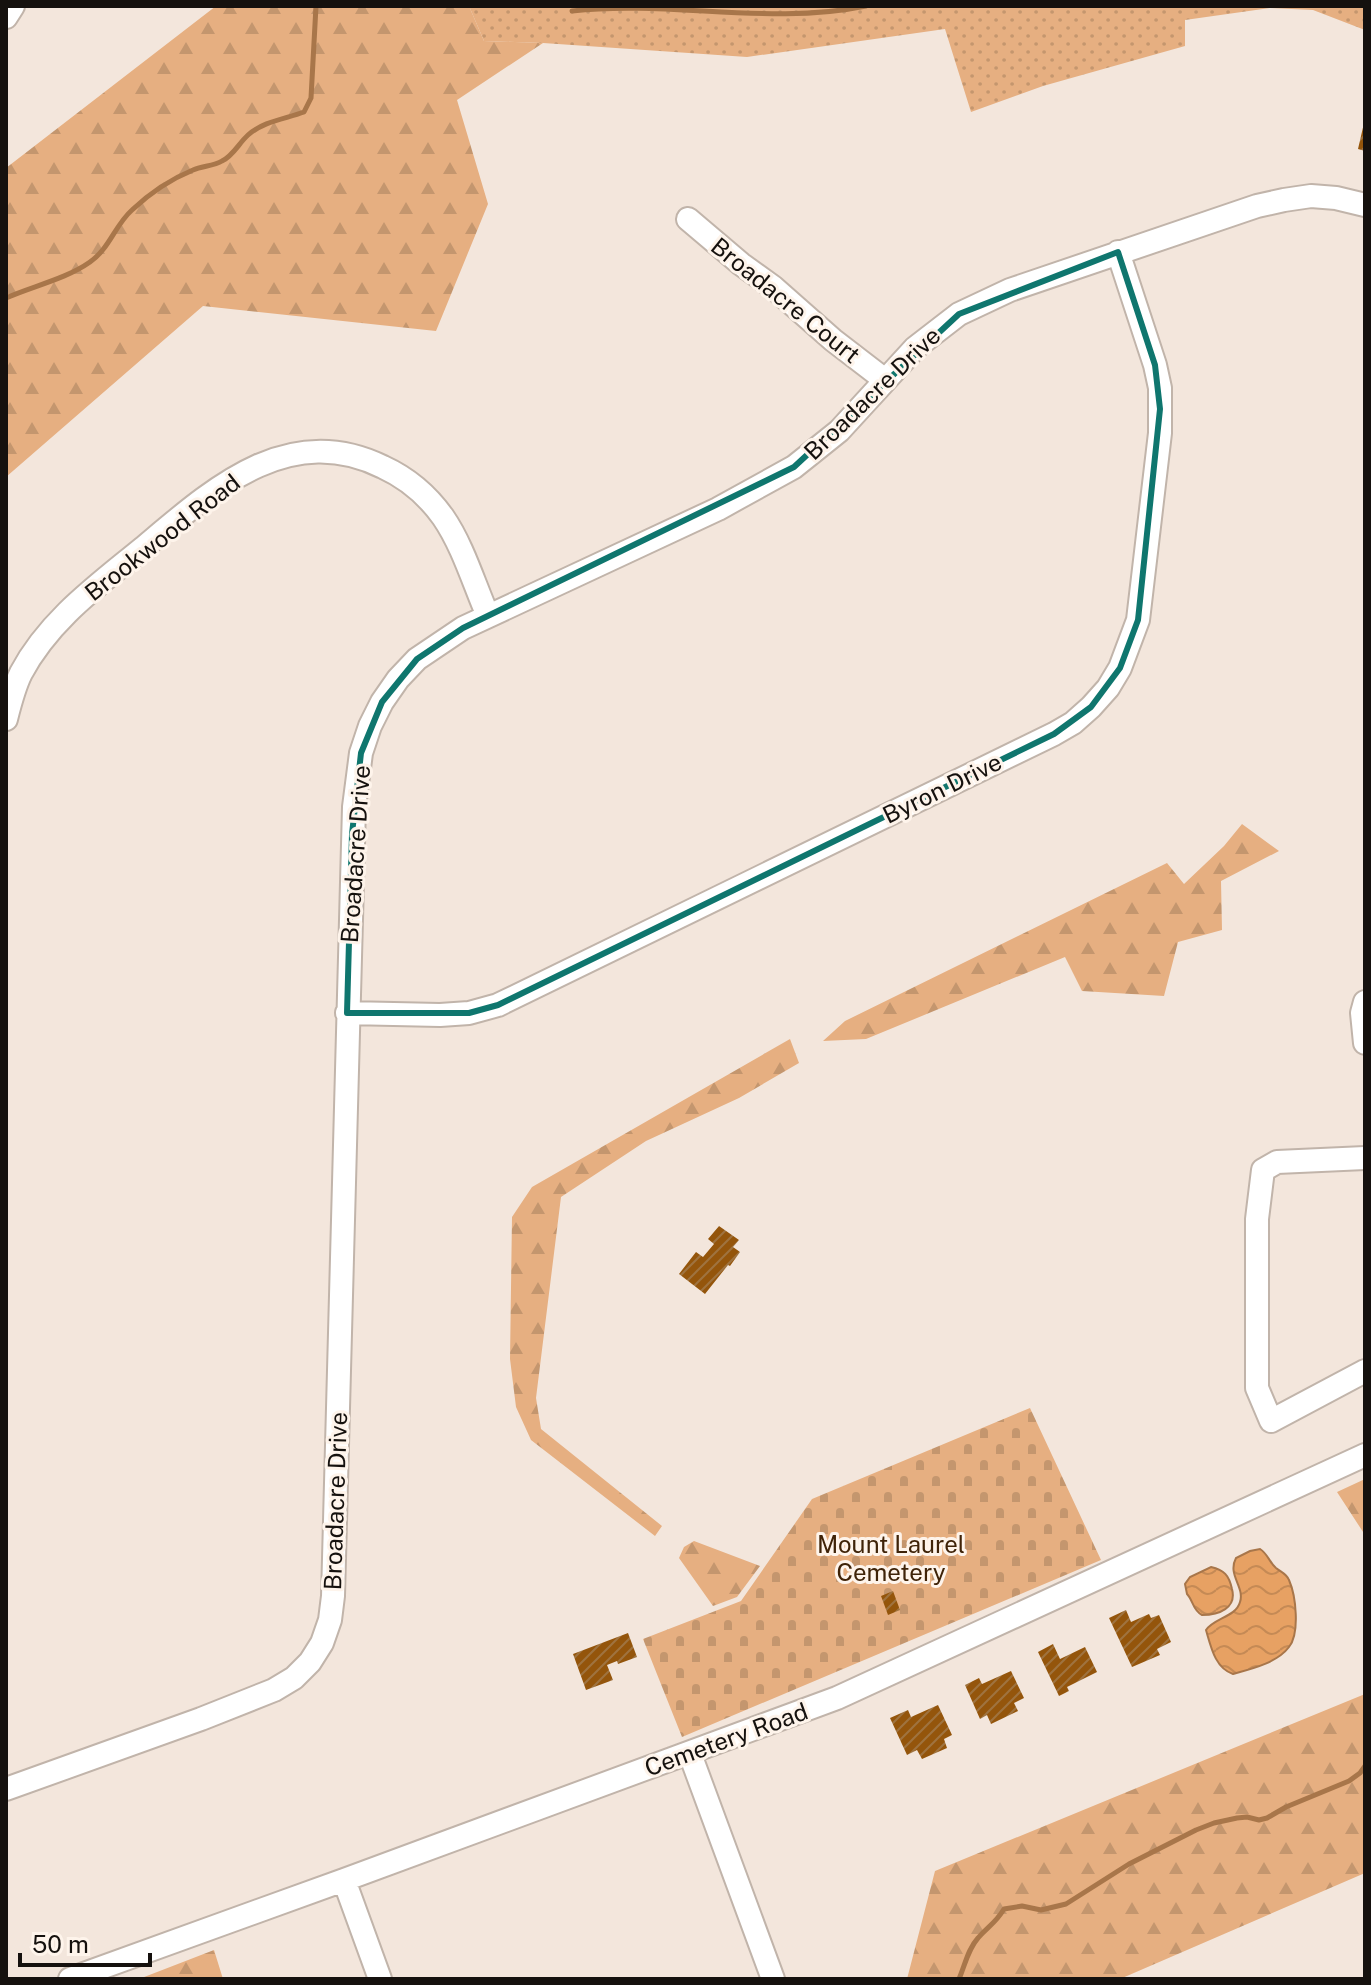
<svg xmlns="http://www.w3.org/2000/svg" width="1371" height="1985" viewBox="0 0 1371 1985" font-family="'Public Sans',sans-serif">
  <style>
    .grass { fill: url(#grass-dots) }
    .forest { fill: url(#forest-firs) }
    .cemetery { fill: url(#cemetery-stones) }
    .water { fill: url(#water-waves); stroke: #a8764a; stroke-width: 2 }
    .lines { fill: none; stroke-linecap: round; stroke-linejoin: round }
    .stream { stroke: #a8764a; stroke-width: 5 }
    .building { fill: url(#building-hatch) }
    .minor-casing { stroke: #c1b4aa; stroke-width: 26 }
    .minor { stroke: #fff; stroke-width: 22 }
    .marked { fill: none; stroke: #0f766e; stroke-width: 6; stroke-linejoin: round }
    .labels { text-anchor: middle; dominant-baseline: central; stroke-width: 6; stroke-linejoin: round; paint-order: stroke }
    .street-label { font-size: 24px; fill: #15110e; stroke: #fef4eb }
    .park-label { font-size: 24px; fill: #3f2308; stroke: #fef4eb }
  </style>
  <defs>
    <pattern id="grass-dots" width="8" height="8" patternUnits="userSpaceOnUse" patternTransform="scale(2)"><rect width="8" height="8" fill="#e6af81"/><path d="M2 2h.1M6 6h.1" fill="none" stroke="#c4966e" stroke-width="1.8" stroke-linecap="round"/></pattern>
    <pattern id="forest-firs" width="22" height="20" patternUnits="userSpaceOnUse" patternTransform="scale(2)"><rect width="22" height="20" fill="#e6af81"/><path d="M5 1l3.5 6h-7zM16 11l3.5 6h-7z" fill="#c4966e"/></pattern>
    <pattern id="cemetery-stones" width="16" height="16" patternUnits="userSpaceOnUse" patternTransform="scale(2)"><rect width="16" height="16" fill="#e6af81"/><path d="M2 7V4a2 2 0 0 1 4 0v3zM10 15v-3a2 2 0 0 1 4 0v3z" fill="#c4966e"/></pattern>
    <pattern id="water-waves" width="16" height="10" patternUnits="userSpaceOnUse" patternTransform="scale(2)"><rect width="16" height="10" fill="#e7a163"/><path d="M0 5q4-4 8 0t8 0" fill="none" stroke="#c58a55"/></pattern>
    <pattern id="building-hatch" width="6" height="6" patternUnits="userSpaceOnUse" patternTransform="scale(2)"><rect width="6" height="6" fill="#94550b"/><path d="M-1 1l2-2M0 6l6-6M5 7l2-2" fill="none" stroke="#9f733f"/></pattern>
  </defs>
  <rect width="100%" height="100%" fill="#f3e6dc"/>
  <path class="grass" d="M469,6H1365V30L1313,10L1270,8L1185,20V46L1043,86L971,112L945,29L747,57L543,43L484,41Z"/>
  <path class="forest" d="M216,6H469L484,41L543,43L457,100L488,204L436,331L203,306L6,477V168Z
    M1242,824L1279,851L1221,881L1222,930L1178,942L1164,996L1082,991L1065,957L866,1039L823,1041L845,1021L1167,863L1184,884L1224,846Z
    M790,1039L799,1063L739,1098L646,1141L561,1197L536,1398L541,1429L662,1526L655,1536L531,1440L516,1407L510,1359L512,1217L532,1187Z
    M1365,1479V1535L1337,1492Z
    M694,1541L760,1566L737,1597L713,1606L679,1558L684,1547Z
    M1365,1694V1873L1120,1979H907L935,1871Z
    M214,1950L223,1979H139Z"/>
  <path class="cemetery" d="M1030,1408L1101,1560L682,1737L643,1639L741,1601L812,1499Z"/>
  <path class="water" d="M1260,1549C1268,1554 1269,1562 1276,1568C1281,1572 1287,1574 1289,1580C1296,1596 1300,1633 1289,1647C1277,1663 1251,1669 1233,1674C1215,1668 1211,1647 1206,1630C1214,1618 1236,1617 1240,1602C1245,1587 1227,1575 1236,1558L1250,1551Z
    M1211,1567C1224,1570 1229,1575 1232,1589C1237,1608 1219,1615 1202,1615C1193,1611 1193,1600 1187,1594L1185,1584L1190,1577Z"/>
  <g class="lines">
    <path class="stream" d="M572,11C670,0 770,26 866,6
      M6,298C33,286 66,279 90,262C110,248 115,225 132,210C150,193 171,179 193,170C202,166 214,166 222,161C233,156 239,143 248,135C264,121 285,119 304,112L311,98L316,6
      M959,1979C965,1965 968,1949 978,1938C988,1926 995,1924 1004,1909L1022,1906L1041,1910L1066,1904L1129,1864L1196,1830L1214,1823L1237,1818L1247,1817L1259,1820L1267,1818L1286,1807L1349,1781L1360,1773L1365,1766"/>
  </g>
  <path class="building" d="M1364,123H1365V151L1358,149Z
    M719,1226L739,1240L733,1247L740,1252L730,1266L728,1265L705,1294L679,1274L696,1252L703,1257L714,1244L708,1239Z
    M893,1591L900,1610L888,1615L881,1596Z
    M1126,1610L1131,1622L1149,1614L1151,1618L1159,1615L1171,1642L1157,1649L1160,1655L1132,1667L1109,1618Z
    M628,1633L637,1657L618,1664L617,1661L607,1665L613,1680L586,1690L573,1654Z
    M1053,1644L1060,1659L1085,1647L1097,1672L1067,1687L1069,1691L1059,1696L1038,1652Z
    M1011,1671L1024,1698L1014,1703L1018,1711L991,1724L987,1715L980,1719L965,1685L979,1678L982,1684Z
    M938,1705L952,1735L944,1739L947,1748L922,1759L917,1750L907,1755L890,1718L908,1710L911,1717Z"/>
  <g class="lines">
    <g class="minor-casing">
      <path id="minor" d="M6,17L13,6
        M688,219L741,264L773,287L833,340L885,380
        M6,719C10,703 14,687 21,673C49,620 98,585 143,548C212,490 288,420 383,467C407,478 428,496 443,517C463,546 474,584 488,616
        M1365,1002L1362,1013L1365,1043
        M347,1013L440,1015L469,1013L498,1005L1054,734L1073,723L1091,707L1108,688L1120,668L1138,620L1160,433V388L1155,365L1118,252
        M1365,1158L1277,1162L1263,1170L1257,1219V1388L1271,1421L1365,1371
        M690,1754L773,1979
        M6,1789L201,1719L274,1690L294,1678L310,1662L322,1643L330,1620L333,1596L354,807L361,753L370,726L382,702L398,679L417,659L463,628L718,509L794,467L839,431L915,348L959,314L1010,290L1257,206L1284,200L1311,196L1336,198L1365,205
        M344,1880L380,1979
        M70,1979L344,1880L837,1698L1365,1455"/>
    </g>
    <use href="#minor" class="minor"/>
  </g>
  <path class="marked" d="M1118,252L1155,365L1160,409L1138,620L1120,668L1091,707L1054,734L498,1005L469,1013H347L352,834L361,753L382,702L417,659L463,628L794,467L959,314Z"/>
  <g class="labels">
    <g class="street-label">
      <text transform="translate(786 300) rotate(39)">Broadacre Court</text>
      <text transform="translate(872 393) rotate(-44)">Broadacre Drive</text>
      <text transform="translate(162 537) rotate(-38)">Brookwood Road</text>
      <text transform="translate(942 788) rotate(-26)">Byron Drive</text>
      <text transform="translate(355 854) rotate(-86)">Broadacre Drive</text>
      <text transform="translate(335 1501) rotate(-88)">Broadacre Drive</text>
      <text transform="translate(726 1739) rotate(-20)">Cemetery Road</text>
    </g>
    <g class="park-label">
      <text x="891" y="1544">Mount Laurel<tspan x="891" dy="28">Cemetery</tspan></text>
    </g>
  </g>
  <rect width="1371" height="1985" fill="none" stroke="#15110e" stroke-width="16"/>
  <path d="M20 1953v12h130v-12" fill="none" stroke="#15110e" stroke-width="4"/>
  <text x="32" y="1953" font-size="24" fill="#15110e" stroke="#fef4eb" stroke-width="6" paint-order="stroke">50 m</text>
</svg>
